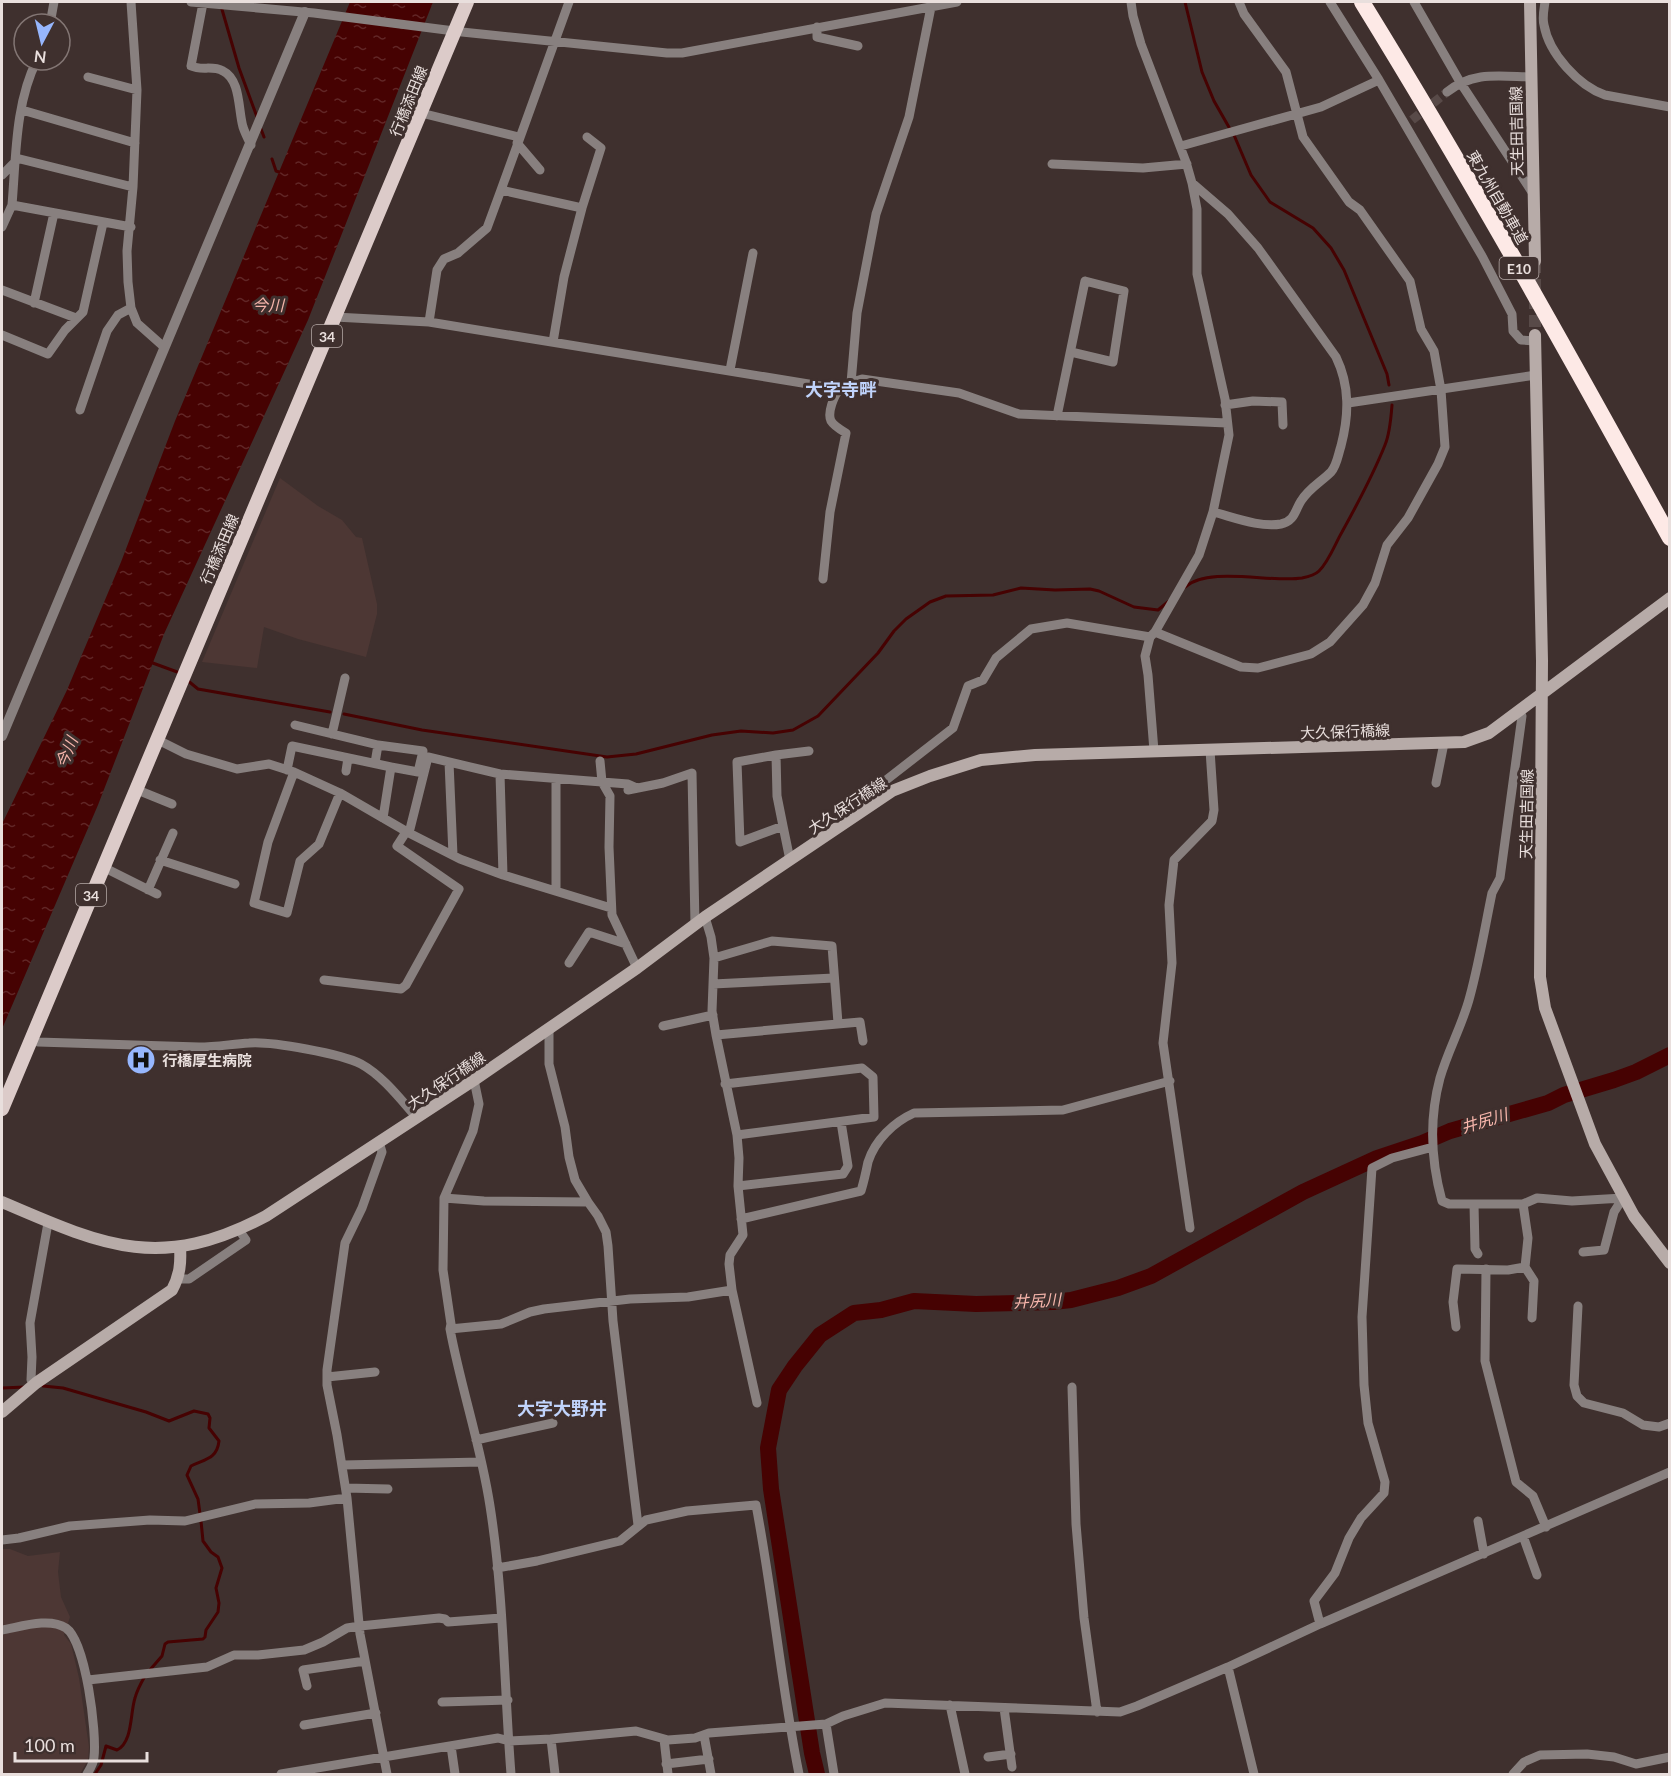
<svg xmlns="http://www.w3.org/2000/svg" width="1671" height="1776" viewBox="0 0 1671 1776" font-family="Lato,'Noto Sans JP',sans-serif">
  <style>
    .built { fill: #4d3734 }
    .water { fill: url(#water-ripples) }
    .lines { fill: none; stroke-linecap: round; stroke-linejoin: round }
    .stream { stroke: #460202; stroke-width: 3 }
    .river { stroke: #460202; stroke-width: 16 }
    .minor-tunnel { stroke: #584a48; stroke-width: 9; stroke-dasharray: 9 4.5; stroke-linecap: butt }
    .secondary-tunnel { stroke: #584a48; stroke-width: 12; stroke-dasharray: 12 6; stroke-linecap: butt }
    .minor { stroke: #88807f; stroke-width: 9 }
    .tertiary { stroke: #88807f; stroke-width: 10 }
    .secondary { stroke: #b7aba8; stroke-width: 12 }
    .primary { stroke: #dccbc9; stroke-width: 14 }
    .motorway { stroke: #fde9e6; stroke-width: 16 }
    .labels { text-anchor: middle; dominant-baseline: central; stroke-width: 6; stroke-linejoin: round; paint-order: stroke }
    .shield { fill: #3f302e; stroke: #b6aaa8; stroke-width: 1.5 }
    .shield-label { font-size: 14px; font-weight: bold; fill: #e9dfdd }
    .street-label { font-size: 15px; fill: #e9dfdd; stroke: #3f302e }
    .poi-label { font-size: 15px; font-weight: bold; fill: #e9dfdd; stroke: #3f302e; text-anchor: start }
    .water-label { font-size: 16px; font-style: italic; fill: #f6b5ab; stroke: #3f302e }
    .quarter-label { font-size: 18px; font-weight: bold; fill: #c0d3fb; stroke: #3f302e }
  </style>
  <defs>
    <pattern id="water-ripples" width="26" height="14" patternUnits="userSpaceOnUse" patternTransform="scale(1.5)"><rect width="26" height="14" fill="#460202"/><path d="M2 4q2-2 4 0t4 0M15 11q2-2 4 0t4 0" fill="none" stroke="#612626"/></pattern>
  </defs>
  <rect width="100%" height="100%" fill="#3f302e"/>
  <path class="built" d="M280,478L318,506L342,520L356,537L362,538L377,604V614L366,657L298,639L264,627L257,668L202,662Z
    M2,1549H10L28,1556L60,1552L58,1572L61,1597L70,1617L64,1635L71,1644L79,1678L89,1747L88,1760L80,1774H2Z"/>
  <path class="water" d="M350,2H433L308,320L164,634L98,805L2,1029V824L67,690L121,562L175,421Z"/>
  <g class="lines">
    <path class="stream" d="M1185,2L1202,72L1214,101L1230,129
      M221,6L239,68L257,117
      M261,129L264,137
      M1234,135L1251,175L1270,202L1313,228L1331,248L1344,270L1387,374L1389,385
      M272,159L276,171L279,172
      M1185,587C1209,566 1271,583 1302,578C1307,577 1315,575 1319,571C1329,561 1335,544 1342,532C1358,503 1373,475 1385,445C1390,433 1391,418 1392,405
      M150,662L180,673
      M187,680L198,689L330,712
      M344,714L422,730L607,757L636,754L712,735L741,731L773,733L793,730L818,716L878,653L894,631L906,619L930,602L946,596L993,595L1021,588L1055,590L1090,589L1099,591L1134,607L1158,610L1169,601
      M43,1386L63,1388L146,1412L169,1421L194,1411L208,1414L210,1418L209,1428L219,1441C217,1459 205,1459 191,1466L187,1475L198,1499L200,1514
      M2,1388L25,1387
      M149,1671L162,1656L165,1644L168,1642L203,1639L205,1637L206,1630L218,1612L219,1603L216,1588L222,1568L218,1557L211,1552L203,1541L201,1521
      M95,1774L101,1765L106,1746L117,1750C133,1742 130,1713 135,1698C137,1690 141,1683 145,1676"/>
    <path class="river" d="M817,1774L812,1753L771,1489L768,1448L779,1390L795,1366L820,1335L854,1313L881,1310L914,1301L976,1304L1053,1302L1071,1300L1118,1288L1151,1276L1303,1192L1377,1158L1422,1143L1450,1131L1548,1103L1564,1095L1614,1080L1636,1072L1670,1055"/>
    <path class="minor-tunnel" d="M1412,120L1447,92"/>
    <path class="secondary-tunnel" d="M1535,261V335"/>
    <path class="minor" d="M131,2L137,90L133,187L127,251L128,282L131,308L137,323L164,347
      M191,2L314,13L462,32L667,53H682L957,2
      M1131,2L1133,16L1141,44L1186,162L1192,183L1197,209V274L1225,399L1229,435L1213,512L1199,555L1155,632L1150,637L1145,656L1148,675L1154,751
      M1330,2L1379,80L1482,256L1512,314L1513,331L1521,340L1535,341
      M1414,2L1460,82L1532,192
      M1545,2C1544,9 1542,18 1544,25C1549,54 1579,86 1605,95L1670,107
      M203,3L191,66C202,71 212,65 223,71C241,80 238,110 243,127C245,133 248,139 251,145
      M50,24L54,2
      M817,27V37L858,46
      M37,60C15,103 16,158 12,205L131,227
      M88,77L137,90
      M1447,92C1473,71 1499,76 1530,77
      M22,110L135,143
      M421,113L519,137
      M517,143L540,170
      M1181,146L1321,107L1379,80
      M16,158L133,187
      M1052,164L1143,168L1187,164
      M2,175L15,162
      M1192,183L1228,214L1258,248L1336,357C1350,386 1349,415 1341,446C1338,455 1337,465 1331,472C1321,482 1309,488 1301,501C1295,510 1295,521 1281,524C1260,528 1233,517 1213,512
      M582,208L601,148L587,137
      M2,227L12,205
      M2,290L76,318
      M34,303L54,213
      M335,317L429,322L839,389
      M429,322L437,270L444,259L458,253L487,228L501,190
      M2,335L48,354L65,330L83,312L103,223
      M553,342L564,277L582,208L501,190L569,2
      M730,370L753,253
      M851,383L857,313L876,214L909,117L932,2
      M1348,403L1536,375
      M1225,405L1253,401L1282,402L1283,425
      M80,410L107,331L118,315L131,308
      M1057,416L1085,281L1124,291L1113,362L1071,352
      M823,579L830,512L846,433C841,430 834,426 831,421C827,413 834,395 840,389C845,384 855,381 862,379L959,393L1019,414L1227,423
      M1155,632L1241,667L1258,668L1311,654L1330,642L1363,605L1375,583L1387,545L1408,518L1438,464L1445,447L1441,390L1434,351L1421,329L1410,281L1360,210L1349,202L1303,137L1286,72L1244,14L1239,2
      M1518,710L1522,716L1500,878L1492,893C1485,927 1479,963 1470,996C1463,1024 1448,1050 1440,1078C1429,1119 1431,1161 1442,1201L1449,1204H1523L1537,1198L1572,1201L1623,1198
      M295,725L378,745
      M332,734L345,678
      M156,739L186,754L237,769L269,764L294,772L340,793L409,833L460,859L503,875L611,908
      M776,755L809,751
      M600,761L602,782L628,784L637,788
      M449,762L453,855
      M375,763L378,745L423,751L418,772L391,767
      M287,770L292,746L391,767L383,818
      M346,771L348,758
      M294,772L268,842L254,903L287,913L300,861L319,844L340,793
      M500,774L503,875
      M556,779V891
      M1436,783L1444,743
      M135,789L172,804
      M628,790L663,783L692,773L695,925
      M870,806L872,791L953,728L968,686L983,680L996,658L1031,629L1067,623L1150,637
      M783,826L777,796L776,755L737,762L740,842L783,826L790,860
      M409,833L428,757L500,774L602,782L610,796L609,847L612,915L637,968
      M160,860L235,884
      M103,867L157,894
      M148,890L173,833
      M705,917L711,937L714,958L712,1011L716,1035L737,1135L739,1158L738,1186L743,1235L730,1255L729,1264L732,1290L757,1403
      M714,958L772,941L832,946L838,1023
      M569,963L589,932L626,944
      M324,980L401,989L406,985L459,889L397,846L406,832
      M713,984L834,978
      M663,1026L713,1015
      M549,1028V1064L565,1127L569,1157L575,1180L588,1202
      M716,1035L860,1022L863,1041
      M31,1040L38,1042L199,1047C216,1047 232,1044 249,1043C271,1041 342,1054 361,1064C383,1076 401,1100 417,1118
      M474,1080L479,1104L473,1131L444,1198L443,1270L451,1324L450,1329C461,1388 481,1446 490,1506C504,1595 504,1686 511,1774
      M725,1084L862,1068L873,1077L874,1117L737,1135
      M379,1142L382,1152L362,1208L345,1243L327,1370V1385L337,1435L347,1498L360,1634L387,1774
      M738,1186L843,1174L848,1166L841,1122
      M444,1198L484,1201L588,1202L598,1216L606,1232L608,1246L613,1321L638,1525
      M1474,1204L1475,1249L1478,1254
      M741,1219L861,1191C864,1181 866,1172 868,1162C875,1140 894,1122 914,1113L1063,1110L1170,1081
      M1190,1228L1163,1043L1172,963L1169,905L1174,860L1212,821L1214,810L1210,750
      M1583,1252L1604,1250L1614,1212L1623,1198
      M1525,1267L1534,1281L1532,1318
      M1486,1269L1485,1361L1516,1482L1533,1496L1546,1527
      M178,1279H189L246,1240L239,1230
      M1578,1306L1574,1385L1577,1396L1584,1403L1623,1413L1643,1425L1659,1427L1670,1423
      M1456,1327L1453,1302L1457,1269L1508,1270L1525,1267L1528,1238L1523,1204
      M450,1329L501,1324L530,1312L544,1309L630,1299L688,1297L732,1290
      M327,1377L375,1372
      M36,1383L31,1380L32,1357L30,1323L48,1223
      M1072,1387L1076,1524L1084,1618L1097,1712
      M476,1440L553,1423
      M343,1465L481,1462
      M346,1488L388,1489
      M1478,1521L1484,1554
      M1523,1536L1537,1575
      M2,1540L19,1538L70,1526L150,1520L185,1521L255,1504L309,1503L347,1498
      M497,1568L537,1561L620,1541L646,1520L687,1511L756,1505C773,1594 781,1685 799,1774
      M1320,1624L1314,1601L1335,1573L1349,1538L1361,1518L1384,1493L1385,1482L1368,1423L1364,1385L1362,1317L1372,1168L1392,1158L1433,1147
      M2,1630C20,1627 49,1617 66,1628C86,1642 97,1733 94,1757C94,1763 90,1769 87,1774
      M1228,1667L1254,1774
      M88,1680L207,1667L234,1655H258L304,1650L323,1642L347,1628L360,1626L439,1618L445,1619L448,1622L501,1618
      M307,1686L303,1670L365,1661
      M442,1702L508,1700
      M950,1705L965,1774
      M1004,1708L1012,1767
      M826,1724L834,1774
      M304,1725L376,1713
      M704,1735L711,1774
      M551,1739L555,1774
      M664,1739L668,1774
      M451,1746L455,1774
      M988,1757L1011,1754
      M666,1764L709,1759
      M281,1774L498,1738L509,1741L551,1739L636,1731L668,1740L695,1738L709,1733L826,1724L843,1716L885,1703L1120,1712L1137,1706L1228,1667L1320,1624L1670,1472
      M1513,1774L1524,1762L1540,1755L1587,1754L1614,1757L1636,1764L1670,1757"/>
    <path class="tertiary" d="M2,736L305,12"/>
    <path class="secondary" d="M1530,2L1535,261
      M1535,335L1542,661L1540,977L1545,1008L1595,1144L1634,1216L1670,1263
      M2,1202C104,1246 160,1272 266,1216L474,1080L637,968L705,917L892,791L930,776L981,760L1035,755L1464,742L1489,733L1670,598
      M2,1412L36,1383L172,1290C180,1275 181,1263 180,1247"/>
    <path class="primary" d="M2,1109L467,2"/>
    <path class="motorway" d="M1362,2C1470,177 1571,358 1670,538"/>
  </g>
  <defs>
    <g id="hospital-disc" transform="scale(1.5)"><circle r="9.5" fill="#96b6fd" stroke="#3f302e"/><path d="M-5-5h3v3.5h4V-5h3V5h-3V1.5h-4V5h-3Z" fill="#111"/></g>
  </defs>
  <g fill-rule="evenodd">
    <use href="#hospital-disc" x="141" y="1060"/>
  </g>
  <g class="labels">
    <g class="shield">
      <rect x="1499.5" y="257" width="39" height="22" rx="4.5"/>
      <rect x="312" y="325" width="30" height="22" rx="4.5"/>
      <rect x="76" y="884" width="30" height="22" rx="4.5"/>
    </g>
    <g class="shield-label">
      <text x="1519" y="268">E10</text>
      <text x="327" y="336">34</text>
      <text x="91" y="895">34</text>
    </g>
    <g class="street-label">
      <text transform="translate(408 101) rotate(-68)">行橋添田線</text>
      <text transform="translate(1516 131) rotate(-91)">天生田吉国線</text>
      <text transform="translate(1498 197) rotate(60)">東九州自動車道</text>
      <text transform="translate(219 549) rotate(-67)">行橋添田線</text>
      <text transform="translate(1345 731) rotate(-2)">大久保行橋線</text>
      <text transform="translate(847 805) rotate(-33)">大久保行橋線</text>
      <text transform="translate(1526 814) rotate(-89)">天生田吉国線</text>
      <text transform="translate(446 1080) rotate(-34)">大久保行橋線</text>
    </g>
    <g class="poi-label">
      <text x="162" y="1060">行橋厚生病院</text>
    </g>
    <g class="water-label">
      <text x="268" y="304">今川</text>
      <text transform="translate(66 752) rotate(-68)">今川</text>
      <text transform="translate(1484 1120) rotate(-17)">井尻川</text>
      <text transform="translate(1037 1300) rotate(-3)">井尻川</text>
    </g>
    <g class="quarter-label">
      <text x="841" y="389">大字寺畔</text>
      <text x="562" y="1408">大字大野井</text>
    </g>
  </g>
  <rect width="1671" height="1776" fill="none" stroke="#e9dfdd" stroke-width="6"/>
  <g transform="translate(42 42) rotate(187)"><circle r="28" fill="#3f302e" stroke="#837674" stroke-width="1.5"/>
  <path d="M0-4.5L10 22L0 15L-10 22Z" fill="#96b6fd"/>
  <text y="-9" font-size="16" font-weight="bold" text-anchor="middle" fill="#e9dfdd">N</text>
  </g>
  <path d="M15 1752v9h132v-9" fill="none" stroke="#e9dfdd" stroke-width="3"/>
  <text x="24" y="1752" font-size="18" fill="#e9dfdd" stroke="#3f302e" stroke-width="4.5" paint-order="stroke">100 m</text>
</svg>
